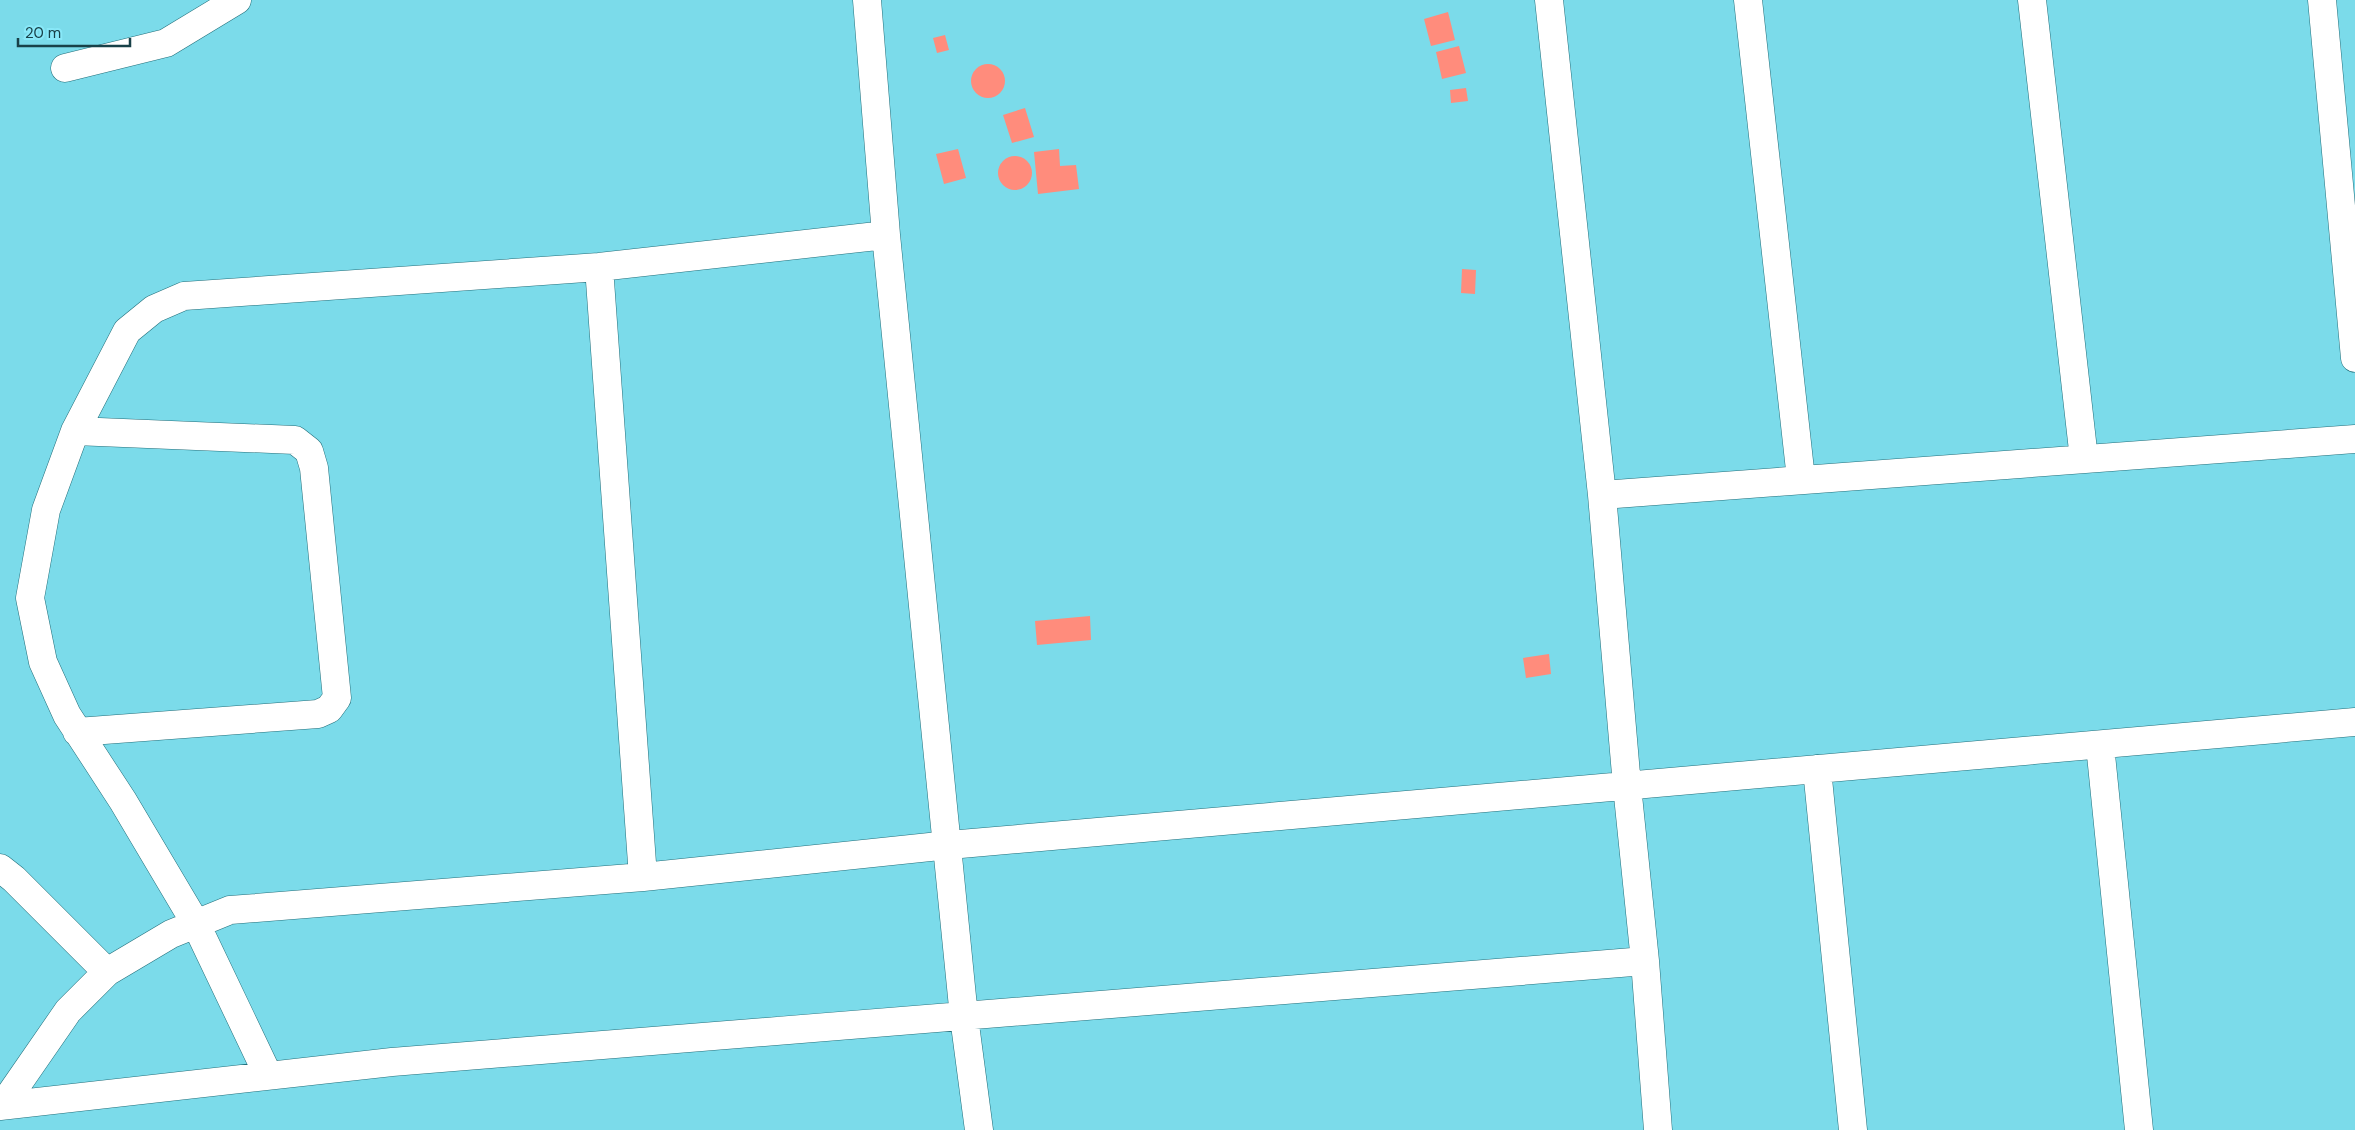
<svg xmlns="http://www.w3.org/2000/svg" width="2355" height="1130" viewBox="0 0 2355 1130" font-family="'DM Sans',sans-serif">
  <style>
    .building { fill: #ff8c7c }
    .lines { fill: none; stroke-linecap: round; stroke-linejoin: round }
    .minor-casing { stroke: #226f7b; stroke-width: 29 }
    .minor { stroke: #fff; stroke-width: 28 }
  </style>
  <rect width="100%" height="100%" fill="#7bdbea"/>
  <path class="building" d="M1448,12L1455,40L1431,46L1424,19Z
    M945,35L949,50L937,53L933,38Z
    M1459,46L1466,73L1442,79L1436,52Z
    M971 81a17 17 0 1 1 34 0a17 17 0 1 1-34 0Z
    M1466,88L1468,101L1451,103L1450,90Z
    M1025,108L1034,137L1012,143L1003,115Z
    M958,149L966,178L944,184L936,154Z
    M1059,149L1060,166L1076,165L1079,189L1038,194L1034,152Z
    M998 173a17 17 0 1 1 34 0a17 17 0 1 1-34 0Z
    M1462,269L1476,270L1475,294L1461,293Z
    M1090,616L1091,640L1037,645L1035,621Z
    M1549,654L1551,674L1526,678L1523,658Z"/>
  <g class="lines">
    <g class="minor-casing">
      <path id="minor" d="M867,0L886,235L964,1017L979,1130
        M1549,0L1602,495L1627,786L1645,961L1658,1130
        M1748,0L1801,479
        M2032,0L2084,459
        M2322,0L2355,358
        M65,68L166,43L237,0
        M599,267L643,877
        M75,431L295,440L309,451L314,468L337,698L329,709L318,714L77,732
        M1602,495L2355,439
        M2100,745L2139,1130
        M1817,769L1853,1130
        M0,868L14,879L107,972
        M268,1075L196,924L123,801L67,715L43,662L30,598L46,510L75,431L127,331L154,309L184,296L599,267L886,235
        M3,1105L68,1011L107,972L171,934L230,910L643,877L949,845L2355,722
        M0,1106L392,1062L1645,961"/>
    </g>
    <use href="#minor" class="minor"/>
  </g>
  <path d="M18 38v8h112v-8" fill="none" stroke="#184148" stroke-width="2.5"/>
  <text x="25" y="38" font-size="15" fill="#184148" stroke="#88e8f8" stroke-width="4" paint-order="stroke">20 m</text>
</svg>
